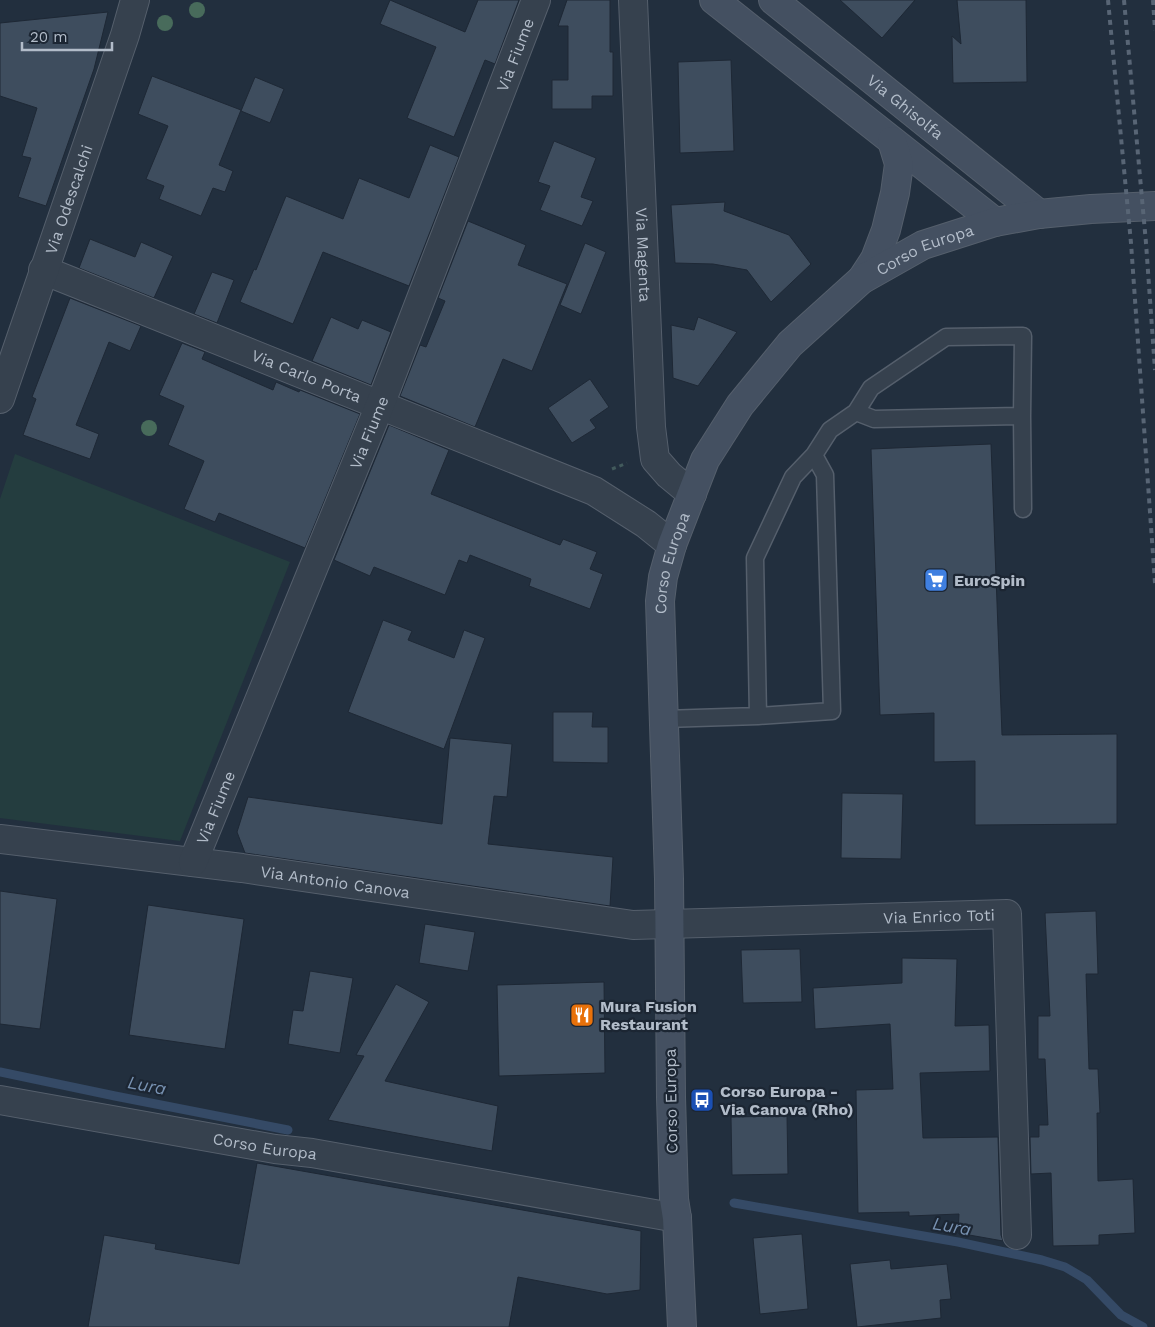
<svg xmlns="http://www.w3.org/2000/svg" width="1155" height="1327" viewBox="0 0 1155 1327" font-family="'Work Sans',sans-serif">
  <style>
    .green { fill: #243d3f }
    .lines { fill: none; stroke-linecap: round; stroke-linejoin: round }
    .stream { stroke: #354a66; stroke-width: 9 }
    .building { fill: #3e4d5e; stroke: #1e2835 }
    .lane-casing { stroke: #555f6c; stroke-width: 19 }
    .street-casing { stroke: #555f6c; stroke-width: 30 }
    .secondary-casing { stroke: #555f6c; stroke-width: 30 }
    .path { stroke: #425a5c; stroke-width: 3; stroke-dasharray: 4 4; stroke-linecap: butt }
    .lane { stroke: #36414e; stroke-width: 16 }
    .street { stroke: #36414e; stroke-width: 28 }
    .secondary { stroke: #445061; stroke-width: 28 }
    .rail { stroke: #586575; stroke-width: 4; stroke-dasharray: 5 5; stroke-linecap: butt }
    .tree { fill: #486b5b }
    .labels { text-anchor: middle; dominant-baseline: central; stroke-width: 4.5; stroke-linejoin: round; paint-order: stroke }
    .street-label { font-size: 16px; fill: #b2bcc9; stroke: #1c2633 }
    .poi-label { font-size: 16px; font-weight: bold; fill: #b2bcc9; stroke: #1c2633; text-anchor: start }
    .water-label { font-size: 18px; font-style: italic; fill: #7892b2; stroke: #1c2633 }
  </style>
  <rect width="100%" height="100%" fill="#222f3e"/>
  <path class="green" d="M15,454L290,562L180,841L0,818V499Z"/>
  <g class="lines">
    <path class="stream" d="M0,1072L115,1096L288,1130
      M734,1203L958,1242L1042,1260L1065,1267L1087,1280L1121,1315L1143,1327"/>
  </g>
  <path class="building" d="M390,0L465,32L478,0H519L495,64L485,60L454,137L407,118L436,47L380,24Z
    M567,0H610V52H613V96H592V109H552V80H568V26H558Z
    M840,0H915L882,38Z
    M957,0H1026L1027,82L953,83L952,36L961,44Z
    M108,12L94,69L46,206L18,197L31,158L22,156L37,108L0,96V23Z
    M731,60L734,151L680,153L678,62Z
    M152,76L241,110L219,165L233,171L225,192L213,188L201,216L159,199L164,186L146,179L168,126L138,114Z
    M255,77L284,89L270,123L241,111Z
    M554,141L596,158L581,197L593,201L582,226L540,210L550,186L538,182Z
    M430,145L459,157L409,286L323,252L293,324L240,302L254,269L256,270L286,196L343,219L359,178L409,198Z
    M725,202L724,211L789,235L811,264L771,302L747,270L713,264L675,263L671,205Z
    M468,221L526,245L518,265L567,284L532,371L503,359L475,427L400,396L420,345L426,347L445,301L438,298Z
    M90,239L135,257L141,242L173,256L154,298L79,268Z
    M585,243L606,252L581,314L560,305Z
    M212,272L234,280L217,323L194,314Z
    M70,298L141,326L130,351L109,342L76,425L99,434L90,459L23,435L36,399L32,397Z
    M331,317L358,329L362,320L391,332L371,385L312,361Z
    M698,317L737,332L698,386L673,378L671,325L694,330Z
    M182,343L205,352L202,359L273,390L276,382L299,392L300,390L360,414L305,548L219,513L215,522L184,509L204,461L168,445L184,406L159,395Z
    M590,379L609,407L590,420L596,428L572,443L548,408Z
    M389,425L449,450L431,494L560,545L563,539L597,552L590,569L603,574L590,609L529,586L531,579L470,555L467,563L459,560L445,595L374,567L370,576L334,560Z
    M991,444L1002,735L1117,734V824L975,825V761L934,762V713L880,715L871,449Z
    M383,620L412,631L408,640L454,658L464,630L485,638L444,749L348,712Z
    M553,712H593L592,727H608V763L553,762Z
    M450,738L512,744L507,797L494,796L488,844L613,857L610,906L245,853L237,832L248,797L442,824Z
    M842,793L903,794L901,859L841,858Z
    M0,891L57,899L40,1029L0,1024Z
    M148,905L244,919L225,1049L129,1035Z
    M1096,911L1098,974H1086L1089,1069H1098L1100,1113H1097L1098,1181L1133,1179L1135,1233L1099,1235V1245L1053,1246L1051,1173L1031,1174L1030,1137H1039V1125H1048L1045,1059H1038V1016H1050L1045,913Z
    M425,924L475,932L468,971L419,963Z
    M800,949L802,1002L743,1003L741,950Z
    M902,958L957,959L955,1026L989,1025L990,1071L920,1073L923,1138L998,1137L1001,1235L1003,1241L958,1233L959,1214L909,1216V1212L858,1213L856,1090L893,1089L890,1024L815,1029L813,988L902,983Z
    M310,971L353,978L340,1053L288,1044L293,1010L303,1011Z
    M604,982L605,1073L499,1076L497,985Z
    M396,984L429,1002L385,1081L498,1106L492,1151L328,1120L364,1056L356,1055Z
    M787,1116L788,1174L732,1175L731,1117Z
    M257,1163L641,1231L640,1290L607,1294L518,1277L509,1327H88L104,1235L156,1244L155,1249L239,1264Z
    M802,1234L808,1309L760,1314L753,1238Z
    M890,1260L891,1269L947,1264L951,1299L940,1300L941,1318L857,1327L850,1264Z"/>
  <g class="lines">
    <g class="lane-casing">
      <path id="lane" d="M1022,416L1023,509
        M814,455L825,475L832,711L758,716L755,558L793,477Z
        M814,455L830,430L856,412L871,388L946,337L1023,336L1022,416L874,419L856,412
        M664,719L758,716"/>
    </g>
    <g class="street-casing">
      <g id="street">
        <path id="s1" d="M633,0L651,427L655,459L669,475L692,494"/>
        <path id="s2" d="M43,270L594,491L646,524L672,545"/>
        <path id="s3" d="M0,399L125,35L135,0"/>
        <path id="s4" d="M0,839L242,868L633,925L1007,914L1017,1235"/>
        <path id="s5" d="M193,862L380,405L536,0"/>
        <path id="s6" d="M0,1100L275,1149L312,1153L677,1218"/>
      </g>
    </g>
    <g class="secondary-casing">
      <g id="secondary">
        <path d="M714,0L995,222"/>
        <path id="s7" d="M773,0L1039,214"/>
        <path d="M862,279L875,259L886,230L895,193L899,164L892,141"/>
        <path id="s8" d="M682,1327L677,1218L674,1199L671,1097L669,879L660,601L663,577L672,545L705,460L740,405L790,344L861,280L923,245L995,222L1039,214L1091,209L1155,206"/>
      </g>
    </g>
    <path class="path" d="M612,469L627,463"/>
    <use href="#lane" class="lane"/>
    <use href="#street" class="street"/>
    <use href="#secondary" class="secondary"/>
    <path class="rail" d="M1108,0L1131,243L1155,583
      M1124,0L1146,243L1155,370
      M1153,0L1155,30"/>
  </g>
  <g class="tree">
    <circle cx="197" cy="10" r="8"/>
    <circle cx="165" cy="23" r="8"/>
    <circle cx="149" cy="428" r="8"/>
  </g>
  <defs>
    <g id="supermarket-square" transform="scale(1.25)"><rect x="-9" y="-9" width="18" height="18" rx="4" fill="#3f7fe0" stroke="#1c2633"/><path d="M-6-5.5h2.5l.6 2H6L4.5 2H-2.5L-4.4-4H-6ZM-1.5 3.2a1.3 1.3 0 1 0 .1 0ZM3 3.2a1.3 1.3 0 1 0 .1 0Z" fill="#fff"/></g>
    <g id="restaurant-square" transform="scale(1.25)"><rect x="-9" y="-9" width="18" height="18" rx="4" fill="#e8710a" stroke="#1c2633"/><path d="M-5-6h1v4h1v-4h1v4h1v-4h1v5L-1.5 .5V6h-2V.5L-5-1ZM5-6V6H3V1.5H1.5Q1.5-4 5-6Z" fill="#fff"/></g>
    <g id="bus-square" transform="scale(1.25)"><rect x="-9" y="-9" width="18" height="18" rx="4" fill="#1a4fb4" stroke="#1c2633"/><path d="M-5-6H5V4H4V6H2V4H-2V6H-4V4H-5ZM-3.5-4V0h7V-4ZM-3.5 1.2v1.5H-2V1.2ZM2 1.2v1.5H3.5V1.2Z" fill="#fff"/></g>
  </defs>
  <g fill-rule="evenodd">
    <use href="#supermarket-square" x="936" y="580"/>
    <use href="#restaurant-square" x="582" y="1015"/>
    <use href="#bus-square" x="702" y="1100"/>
  </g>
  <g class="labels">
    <g class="street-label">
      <text stroke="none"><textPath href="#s5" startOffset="869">Via Fiume</textPath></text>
      <text stroke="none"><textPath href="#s7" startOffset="170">Via Ghisolfa</textPath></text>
      <text stroke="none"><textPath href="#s3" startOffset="211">Via Odescalchi</textPath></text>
      <text stroke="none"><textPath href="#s8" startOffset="1186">Corso Europa</textPath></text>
      <text stroke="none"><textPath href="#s1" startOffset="255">Via Magenta</textPath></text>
      <text stroke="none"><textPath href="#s2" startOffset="284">Via Carlo Porta</textPath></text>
      <text stroke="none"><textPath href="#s5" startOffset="464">Via Fiume</textPath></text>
      <text stroke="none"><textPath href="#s8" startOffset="766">Corso Europa</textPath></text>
      <text stroke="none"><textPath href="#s5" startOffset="59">Via Fiume</textPath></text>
      <text stroke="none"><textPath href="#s4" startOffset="338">Via Antonio Canova</textPath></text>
      <text stroke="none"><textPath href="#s4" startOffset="945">Via Enrico Toti</textPath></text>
      <text transform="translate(671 1101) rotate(-91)">Corso Europa</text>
      <text stroke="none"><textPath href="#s6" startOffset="269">Corso Europa</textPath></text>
    </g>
    <g class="poi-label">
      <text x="954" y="580">EuroSpin</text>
      <text x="600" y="1006">Mura Fusion<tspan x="600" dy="18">Restaurant</tspan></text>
      <text x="720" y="1091">Corso Europa -<tspan x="720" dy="18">Via Canova (Rho)</tspan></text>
    </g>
    <g class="water-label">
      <text transform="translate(147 1085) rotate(11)">Lura</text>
      <text transform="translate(952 1226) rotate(10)">Lura</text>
    </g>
  </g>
  <path d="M22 42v8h90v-8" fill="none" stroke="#b2bcc9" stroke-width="2.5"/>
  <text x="30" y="42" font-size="15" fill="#b2bcc9" stroke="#1c2633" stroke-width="4" paint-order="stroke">20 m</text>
</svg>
